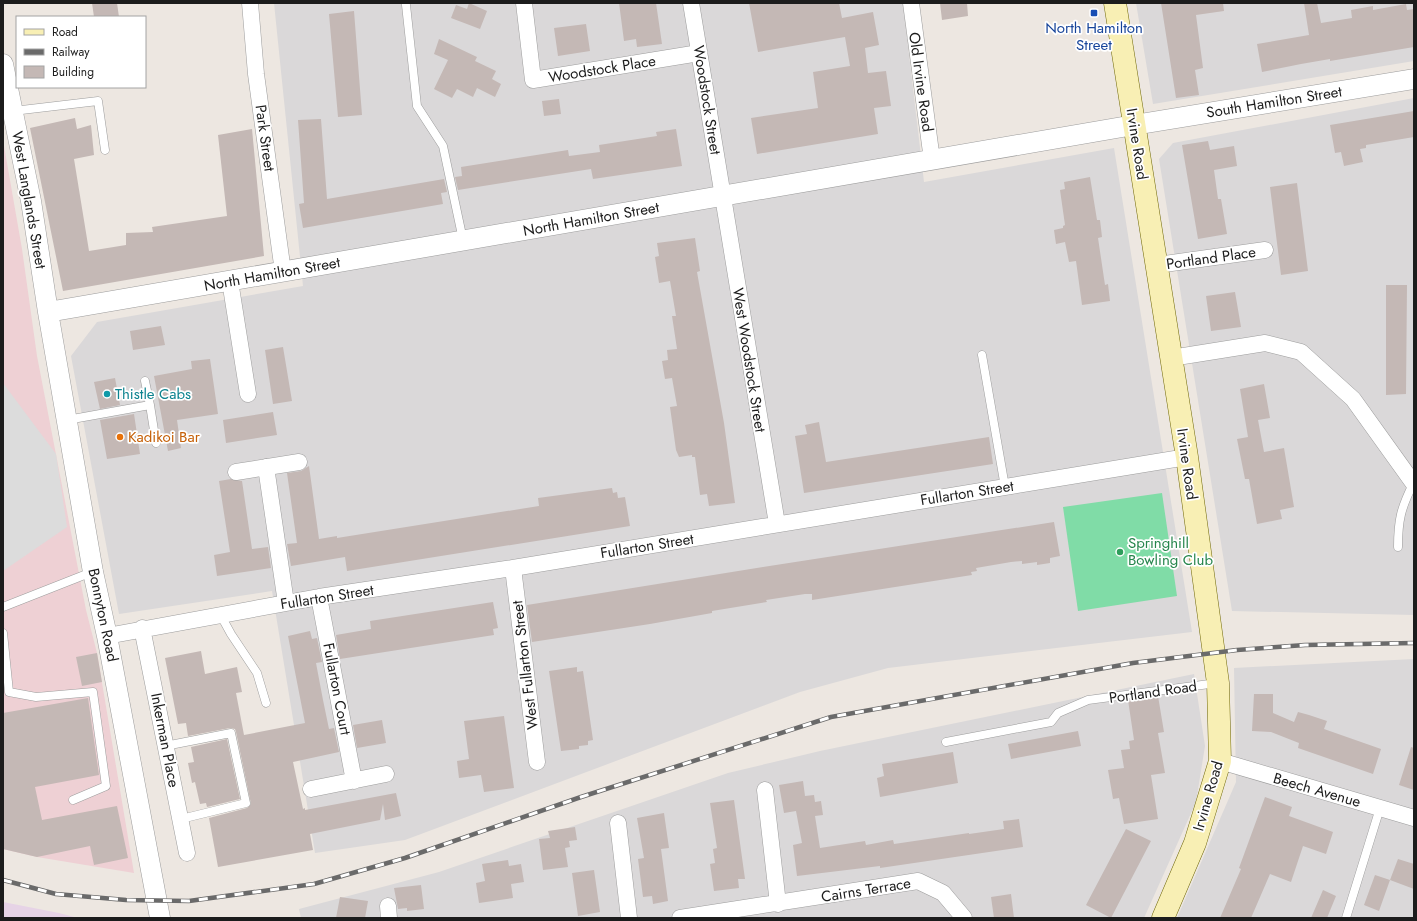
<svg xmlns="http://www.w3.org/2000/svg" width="1417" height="921" viewBox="0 0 1417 921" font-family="Jost,sans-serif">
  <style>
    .residential { fill: #dad8d9 }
    .commercial { fill: #eed0d4 }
    .industrial { fill: #e6d3e6 }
    .pitch { fill: #80dca7 }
    .parking { fill: #dcdcdc }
    .building { fill: #c4b8b5 }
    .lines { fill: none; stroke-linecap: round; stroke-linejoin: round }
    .service-casing { stroke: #9d9d9d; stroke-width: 9 }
    .minor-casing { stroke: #9d9d9d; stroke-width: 17 }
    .tertiary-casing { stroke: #9d9d9d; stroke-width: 21 }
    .secondary-casing { stroke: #6f6707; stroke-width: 23 }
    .service { stroke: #fff; stroke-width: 8 }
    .minor { stroke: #fff; stroke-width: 16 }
    .tertiary { stroke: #fff; stroke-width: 20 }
    .secondary { stroke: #f8efb4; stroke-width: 22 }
    .rail-casing { stroke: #6a6a6a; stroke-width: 4.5 }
    .rail { stroke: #fff; stroke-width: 3; stroke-dasharray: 9; stroke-linecap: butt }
    .transit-dot { fill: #1a4fb4; stroke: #fff; stroke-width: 1.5 }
    .culture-dot { fill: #0f9aa8; stroke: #fff; stroke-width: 1.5 }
    .food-dot { fill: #e8710a; stroke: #fff; stroke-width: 1.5 }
    .leisure-dot { fill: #2e9e5b; stroke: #fff; stroke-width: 1.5 }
    .labels { text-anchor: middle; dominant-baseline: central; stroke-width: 3.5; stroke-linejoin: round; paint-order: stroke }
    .transit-label { font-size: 15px; fill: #164399; stroke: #fff }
    .street-label { font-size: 15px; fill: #1c1c1c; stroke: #fff }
    .culture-label { font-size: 15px; fill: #0d838f; stroke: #fff; text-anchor: start }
    .food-label { font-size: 15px; fill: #c56008; stroke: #fff; text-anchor: start }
    .leisure-label { font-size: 15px; fill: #27864d; stroke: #fff; text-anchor: start }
  </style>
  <rect width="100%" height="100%" fill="#ede7e1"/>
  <path class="residential" d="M274,3H903L924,182L1114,148L1192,632L888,668L800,692L405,840L315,853L272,591L119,614L71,356L97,322L303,286Z
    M1136,3H1414V61L1153,104Z
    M1414,98V615L1232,611L1159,159L1173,143Z
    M1414,659V918H1177L1236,782L1234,668Z
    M1194,674L1205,746L1196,802L1144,918H301L299,909L439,872L728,773L820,751Z"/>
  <path class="commercial" d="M3,140L22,249L37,356L86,610L97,653L134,873L37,857L3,849Z"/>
  <path class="industrial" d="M3,902L59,913L78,918H3Z"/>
  <path class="pitch" d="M1162,493L1177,596L1078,611L1063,507Z"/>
  <path class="parking" d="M3,383L56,454L67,527L3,571Z"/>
  <path class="building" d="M92,3H117L119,17H94Z
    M469,3L487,11L480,29L451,18L456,5L467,9Z
    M619,3H656L662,44L637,47L636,39L624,41Z
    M749,3H839L842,18L873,12L879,45L865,48L868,73L886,71L891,106L874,108L878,134L757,154L751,118L818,108L813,72L850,66L845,37L758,52Z
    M940,3H967L968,16L942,20Z
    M1161,3H1223L1224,11L1196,15L1203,68L1195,70L1199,95L1176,98Z
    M1304,3H1317L1321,23L1352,18L1351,10L1373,6V10L1406,4L1407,10L1414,9V47L1330,61V59L1301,64L1262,72L1257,44L1309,35Z
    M354,11L362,115L338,117L329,14Z
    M586,24L590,51L558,56L554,28Z
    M439,39L477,57L475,61L496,71L492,79L501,84L495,97L477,88L473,97L457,89L452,98L434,89L448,60L434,54Z
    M559,99L561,114L544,116L542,101Z
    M1414,111V137L1366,145V148L1360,149L1363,162L1344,166L1341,152L1335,153L1330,125Z
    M75,118L77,129L91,125L94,155L74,159L89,251L126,245V233L153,232L152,227L227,216L218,135L252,129L264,256L63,291L30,128Z
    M321,119L327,199L444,179L447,192L441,193L443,204L303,228L299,204L304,203L298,120Z
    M676,129L682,166L593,179L591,169L458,190L455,177L462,176L461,167L568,150L569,156L600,152L599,145L657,136L656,132Z
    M1208,141L1210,150L1234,146L1237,166L1214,170L1218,199H1221L1227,234L1198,239L1182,145Z
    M1090,177L1097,220H1100L1102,237L1098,238L1105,285L1108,284L1110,301L1082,305L1076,261L1069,262L1065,242L1056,244L1054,230L1063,228V226L1065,225L1060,190L1065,189L1064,182Z
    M1297,183L1308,271L1281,275L1270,187Z
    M695,238L700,271L697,272L724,423L735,503L709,506L707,494L700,495L695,457H692V455L679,457L676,450L670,407L677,406L672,378L665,379L662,361L668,360L667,350L677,349L672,316H676L670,281L659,283L655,257L659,256L657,243Z
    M1386,285H1407L1406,394L1386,395Z
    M1235,292L1241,327L1211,331L1206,296Z
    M161,326L165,345L133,350L130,331Z
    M283,347L292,401L273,404L265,350Z
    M210,359L218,414L177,420L181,448L168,451L154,376L192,369L191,361Z
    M115,378L120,405L100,409L94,382Z
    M1264,384L1270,418L1258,420L1264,452L1284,448L1294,507L1280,510L1282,519L1257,524L1249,479H1245L1237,439L1248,437L1240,389Z
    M273,412L277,435L226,443L223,420Z
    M134,414L140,454L107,459L100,420Z
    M819,422L826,462L989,437L993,464L804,493L795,436L807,434L805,425Z
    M309,466L319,539L337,536V538L539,506L538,498L612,488L613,493L617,492L618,498L625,497L630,526L347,571L345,557L291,566L287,544L297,543L287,473L301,471Z
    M231,479L242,481L252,549L268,547L271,568L217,576L214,555L230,552L219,481Z
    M1054,522L1060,556L1050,558V563L1037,565V562L1022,564V561L1011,562L976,568L977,571L971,572L972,575L812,600V594H805L766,600L767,602L712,611V613L650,624L532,642L527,605L763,567Z
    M493,602L498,628L493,629L494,635L340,659L336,635L371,629L370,621Z
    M310,631L312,639L317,638L322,662L316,663L323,700L329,729L334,728L339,752L293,762L303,809L305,808V810L396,793L401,816L385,820L383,804L380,820L310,834L313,850L218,867L209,818L247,808L251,804L236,732L235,729L230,728L188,736L186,723L178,724L165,658L201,651L205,674L237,667L242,692L236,693L244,735L305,723L288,636Z
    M97,653L102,682L82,686L76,657Z
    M577,667V672L583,671L593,740L588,741V745L579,746V749L561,751L549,671Z
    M1254,694H1273V713L1294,722L1298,712L1309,715L1327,721L1324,729L1381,749L1373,774L1298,748L1299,743L1271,732L1252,731Z
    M1158,696L1164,732L1158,733L1165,773L1151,775L1158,819L1124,824L1119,798L1113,799L1108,770L1124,768L1121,750L1130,749L1129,741L1134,740L1128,700Z
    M88,698L99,775L35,787L42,820L117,806L128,858L94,865L90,846L37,857L3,849V713Z
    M504,716L514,788L484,792L481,775L459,778L457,761L469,759L464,721Z
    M382,720L386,743L357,748L353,725Z
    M1078,731L1081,746L1011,759L1008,744Z
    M227,739L240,799L207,807L206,803L200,804L195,782L192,783L188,763L194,762L191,747Z
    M1411,747L1414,748V790L1399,785Z
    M953,752L958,783L880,797L877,778L884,776L882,764Z
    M803,781L805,796L814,795L815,802L821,801L823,815L815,816L820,848L865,841L866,845L893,840L894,844L969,833V834L1004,829L1003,821L1019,819L1023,847L880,868V866L797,876L793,845L802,843L796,811L784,813L779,785Z
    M1265,797L1292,807L1289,816L1333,832L1326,854L1303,846L1291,882L1270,874L1251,918H1220L1241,869L1239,868Z
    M734,800L745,879H738L739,888L714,891L710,864L715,863L713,849L717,848L710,803Z
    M664,813L669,848L661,849L668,901L653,904L652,896L643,897L638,859L644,858L637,818Z
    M575,827L577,840L569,841L570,847L565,848L568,867L543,870L539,839L550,838L548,831Z
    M1126,829L1151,841L1111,918L1086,905Z
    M1398,859L1414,864V889L1390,880Z
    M508,860L509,866L521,864L524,882L511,884L513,898L479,903L476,883L485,881L482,864Z
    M594,870L600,912L578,916L572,873Z
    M1375,875L1390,880L1379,911L1364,905Z
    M421,885L424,909L407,911V908L398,909L394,888Z
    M1323,890L1336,896L1327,918H1311Z
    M1011,894L1014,918H994L991,897Z
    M340,897L368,901L365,918H336Z"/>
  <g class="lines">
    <g class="service-casing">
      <path id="service" d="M406,5L417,106L443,146L463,240
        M13,111L98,101L105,150
        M982,355L1005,487
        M145,381L150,405
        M67,420L150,405L156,443
        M1398,547C1398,520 1401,508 1413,484
        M3,607L92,572
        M220,614L231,634L257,673L266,703
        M3,633L9,692L36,697L93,692L106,786L73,800
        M946,742L1051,722L1058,713L1088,700L1217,683
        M165,746L231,733L246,803L181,819
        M1346,918L1380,808"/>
    </g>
    <g class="minor-casing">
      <path id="minor" d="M250,3L256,74L283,272
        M524,3L533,80L699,53
        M691,3L777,524
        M911,3L932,160
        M1157,265L1265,250
        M230,281L248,394
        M1171,358L1265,343L1301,352L1353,399L1414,484
        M266,467L286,603
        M236,472L299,462
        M513,568L537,762
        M319,597L354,781
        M142,628L187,853
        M107,636L319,597L513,568L1187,457
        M1220,761L1414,818
        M311,789L386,774
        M765,790L778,904
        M618,823L629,918
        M388,906L389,918
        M680,918L918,881L943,893L964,918"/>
    </g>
    <g class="tertiary-casing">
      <path id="tertiary" d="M3,64L31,201L48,312L93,572L107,636L160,918
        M48,312L1134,125L1414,79"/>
    </g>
    <g class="secondary-casing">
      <path id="secondary" d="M1115,3L1187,457L1218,683L1220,761L1195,843L1163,918"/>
    </g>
    <use href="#service" class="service"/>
    <use href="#minor" class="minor"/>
    <use href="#tertiary" class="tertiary"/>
    <use href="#secondary" class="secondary"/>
    <g class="rail-casing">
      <path id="rail" d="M3,880L56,894L126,900L189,901L314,884L405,858L581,797L831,717L1133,663L1237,650L1305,645L1414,643"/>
    </g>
    <use href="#rail" class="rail"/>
  </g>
  <rect class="transit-dot" x="1090" y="9" width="8" height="8" rx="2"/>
  <circle class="culture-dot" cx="107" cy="394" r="4"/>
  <circle class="food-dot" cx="120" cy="437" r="4"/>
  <circle class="leisure-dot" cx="1120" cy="552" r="4"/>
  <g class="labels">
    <g class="transit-label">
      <text x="1094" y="28">North Hamilton<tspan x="1094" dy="17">Street</tspan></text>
    </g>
    <g class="street-label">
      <text transform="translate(602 69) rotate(-9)">Woodstock Place</text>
      <text transform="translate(921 82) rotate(82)">Old Irvine Road</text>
      <text transform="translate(707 100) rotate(81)">Woodstock Street</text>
      <text transform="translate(1274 102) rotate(-9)">South Hamilton Street</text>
      <text transform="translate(265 138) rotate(82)">Park Street</text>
      <text transform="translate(1137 144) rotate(81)">Irvine Road</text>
      <text transform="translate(29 200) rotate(80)">West Langlands Street</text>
      <text transform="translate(591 219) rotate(-10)">North Hamilton Street</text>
      <text transform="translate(1211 258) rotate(-8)">Portland Place</text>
      <text transform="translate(272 274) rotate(-10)">North Hamilton Street</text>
      <text transform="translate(749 360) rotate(81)">West Woodstock Street</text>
      <text transform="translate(1187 464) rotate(82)">Irvine Road</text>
      <text transform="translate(967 493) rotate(-9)">Fullarton Street</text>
      <text transform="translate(647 546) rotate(-9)">Fullarton Street</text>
      <text transform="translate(327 597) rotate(-9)">Fullarton Street</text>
      <text transform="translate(103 615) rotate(78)">Bonnyton Road</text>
      <text transform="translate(525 665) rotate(-97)">West Fullarton Street</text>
      <text transform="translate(337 689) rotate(79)">Fullarton Court</text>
      <text transform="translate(1153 692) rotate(-8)">Portland Road</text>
      <text transform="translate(165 740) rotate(79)">Inkerman Place</text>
      <text transform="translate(1317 790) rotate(16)">Beech Avenue</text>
      <text transform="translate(1208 796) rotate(-74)">Irvine Road</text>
      <text transform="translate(866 890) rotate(-9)">Cairns Terrace</text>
    </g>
    <g class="culture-label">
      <text x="115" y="394">Thistle Cabs</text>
    </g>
    <g class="food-label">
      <text x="128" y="437">Kadikoi Bar</text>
    </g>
    <g class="leisure-label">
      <text x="1128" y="543">Springhill<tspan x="1128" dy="17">Bowling Club</tspan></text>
    </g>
  </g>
  <rect width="1417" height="921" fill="none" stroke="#1c1c1c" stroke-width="8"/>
  <rect x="16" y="16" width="130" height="72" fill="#ffffff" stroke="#a4a4a4"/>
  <rect x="24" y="29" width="20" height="6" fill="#f8efb4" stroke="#a4a4a4"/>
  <text x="52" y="36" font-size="12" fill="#1c1c1c">Road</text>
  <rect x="24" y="49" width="20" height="6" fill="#6a6a6a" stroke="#a4a4a4"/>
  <text x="52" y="56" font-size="12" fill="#1c1c1c">Railway</text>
  <rect x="24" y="66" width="20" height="12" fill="#c4b8b5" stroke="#a4a4a4"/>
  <text x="52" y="76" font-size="12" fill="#1c1c1c">Building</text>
</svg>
